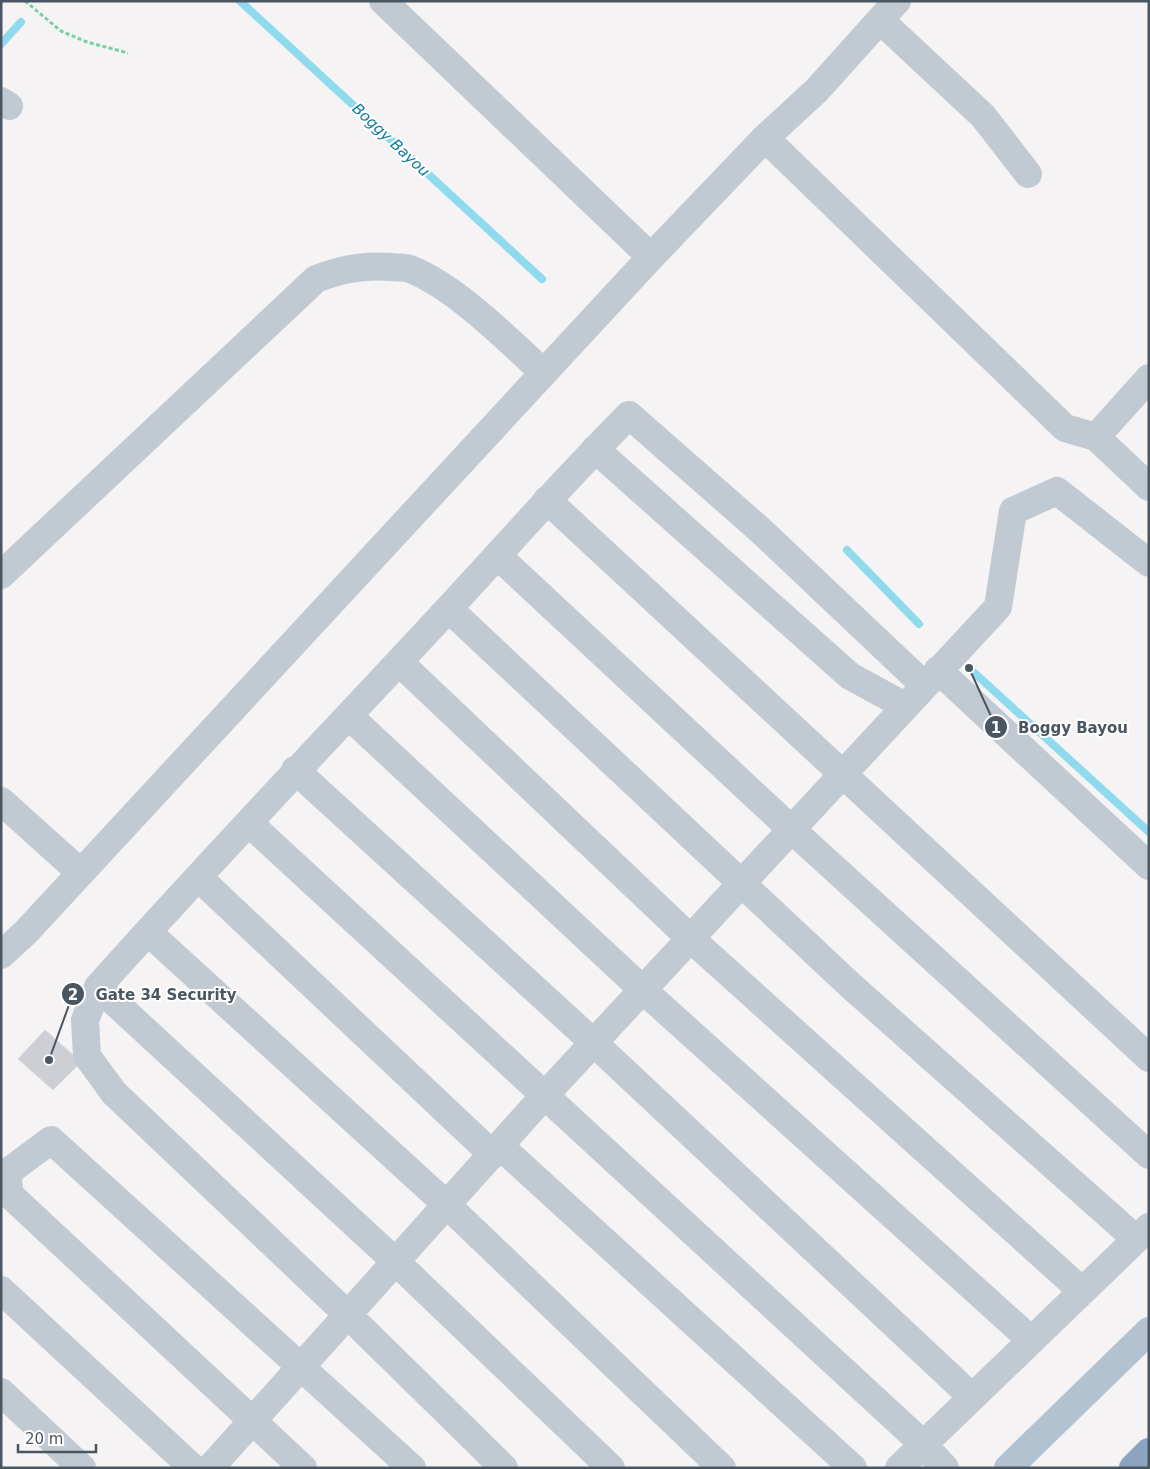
<svg xmlns="http://www.w3.org/2000/svg" width="1150" height="1469" viewBox="0 0 1150 1469" font-family="'DejaVu Sans',sans-serif">
  <style>
    .lines { fill: none; stroke-linecap: round; stroke-linejoin: round }
    .stream { stroke: #90daee; stroke-width: 8 }
    .building { fill: #cdcfd5; stroke: #d7d9de }
    .path { stroke: #7ad0a6; stroke-width: 3; stroke-dasharray: 4 2.5; stroke-linecap: butt }
    .minor { stroke: #c1cad2; stroke-width: 28 }
    .major { stroke: #b3c2d1; stroke-width: 28 }
    .highway { stroke: #8ba5c1; stroke-width: 28 }
    .labels { text-anchor: middle; dominant-baseline: central; stroke-width: 4; stroke-linejoin: round; paint-order: stroke }
    .water-label { font-size: 15px; font-style: italic; fill: #0c7c9b; stroke: #fff }
    .leader { fill: none; stroke: #4a5661; stroke-width: 2 }
    .callout-dot { fill: #4a5661; stroke: #fff; stroke-width: 2 }
    .mark-label { font-size: 15px; text-anchor: middle; font-weight: bold; fill: #fff }
    .callout-label { font-size: 15px; text-anchor: middle; font-weight: bold; fill: #4a5661; stroke: #fff; stroke-width: 4; stroke-linejoin: round; paint-order: stroke }
  </style>
  <rect width="100%" height="100%" fill="#f5f3f3"/>
  <g class="lines">
    <path class="stream" d="M240,1L542,279
      M1,44L21,22
      M847,550L919,624
      M969,668L1149,832"/>
  </g>
  <path class="building" d="M45,1030L81,1062L53,1090L18,1059Z"/>
  <g class="lines">
    <path class="path" d="M25,1L61,31L87,42L128,53"/>
    <path class="minor" d="M383,1L651,257
      M880,20L983,116L1028,174
      M1,101L9,106
      M765,138L1065,428L1096,437
      M1149,378L1096,437L1149,487
      M595,449L850,676L905,706
      M547,500L1149,1058
      M498,556L791,829L1149,1155
      M1,575L316,279C342,269 363,265 391,267C397,268 404,267 410,269C456,287 507,339 544,373
      M449,609L850,985L1136,1239
      M399,662L690,938L1082,1291
      M938,670L1149,866
      M349,716L643,990L1031,1340
      M295,770L594,1043L972,1397
      M1,801L81,873
      M249,823L923,1444L945,1468
      M198,877L493,1155
      M148,932L447,1205L722,1468
      M1,955L26,932L651,257L765,138L817,90L897,1
      M98,987L396,1262L611,1468
      M500,1146L853,1468
      M1,1290L193,1468
      M1,1392L82,1468
      M210,1468L545,1095L998,607L1013,511L1057,491L1149,563
      M303,1468L9,1194L8,1172L51,1140L412,1468
      M504,1468L349,1316L114,1093L87,1056L85,1020L98,987C204,868 314,753 423,636C492,563 558,486 629,415L759,529L924,685
      M899,1468L1149,1227"/>
    <path class="major" d="M1008,1468L1149,1331"/>
    <path class="highway" d="M1133,1468L1149,1452"/>
  </g>
  <g class="labels">
    <g class="water-label">
      <text transform="translate(391 140) rotate(43)">Boggy Bayou</text>
    </g>
  </g>
  <path class="leader" d="M969 668L996 727M49 1060L73 994"/>
  <g class="callout-dot">
    <circle cx="969" cy="668" r="5"/>
    <circle cx="49" cy="1060" r="5"/>
    <circle cx="996" cy="727" r="12"/>
    <circle cx="73" cy="994" r="12"/>
  </g>
  <g class="mark-label">
    <text x="996" y="733">1</text>
    <text x="73" y="1000">2</text>
  </g>
  <g class="callout-label">
    <text x="1073" y="733">Boggy Bayou</text>
    <text x="166" y="1000">Gate 34 Security</text>
  </g>
  <rect width="1150" height="1469" fill="none" stroke="#4a5661" stroke-width="5"/>
  <path d="M18 1444v8h78v-8" fill="none" stroke="#4a5661" stroke-width="2.5"/>
  <text x="25" y="1444" font-size="15" fill="#4a5661" stroke="#ffffff" stroke-width="4" paint-order="stroke">20 m</text>
</svg>
